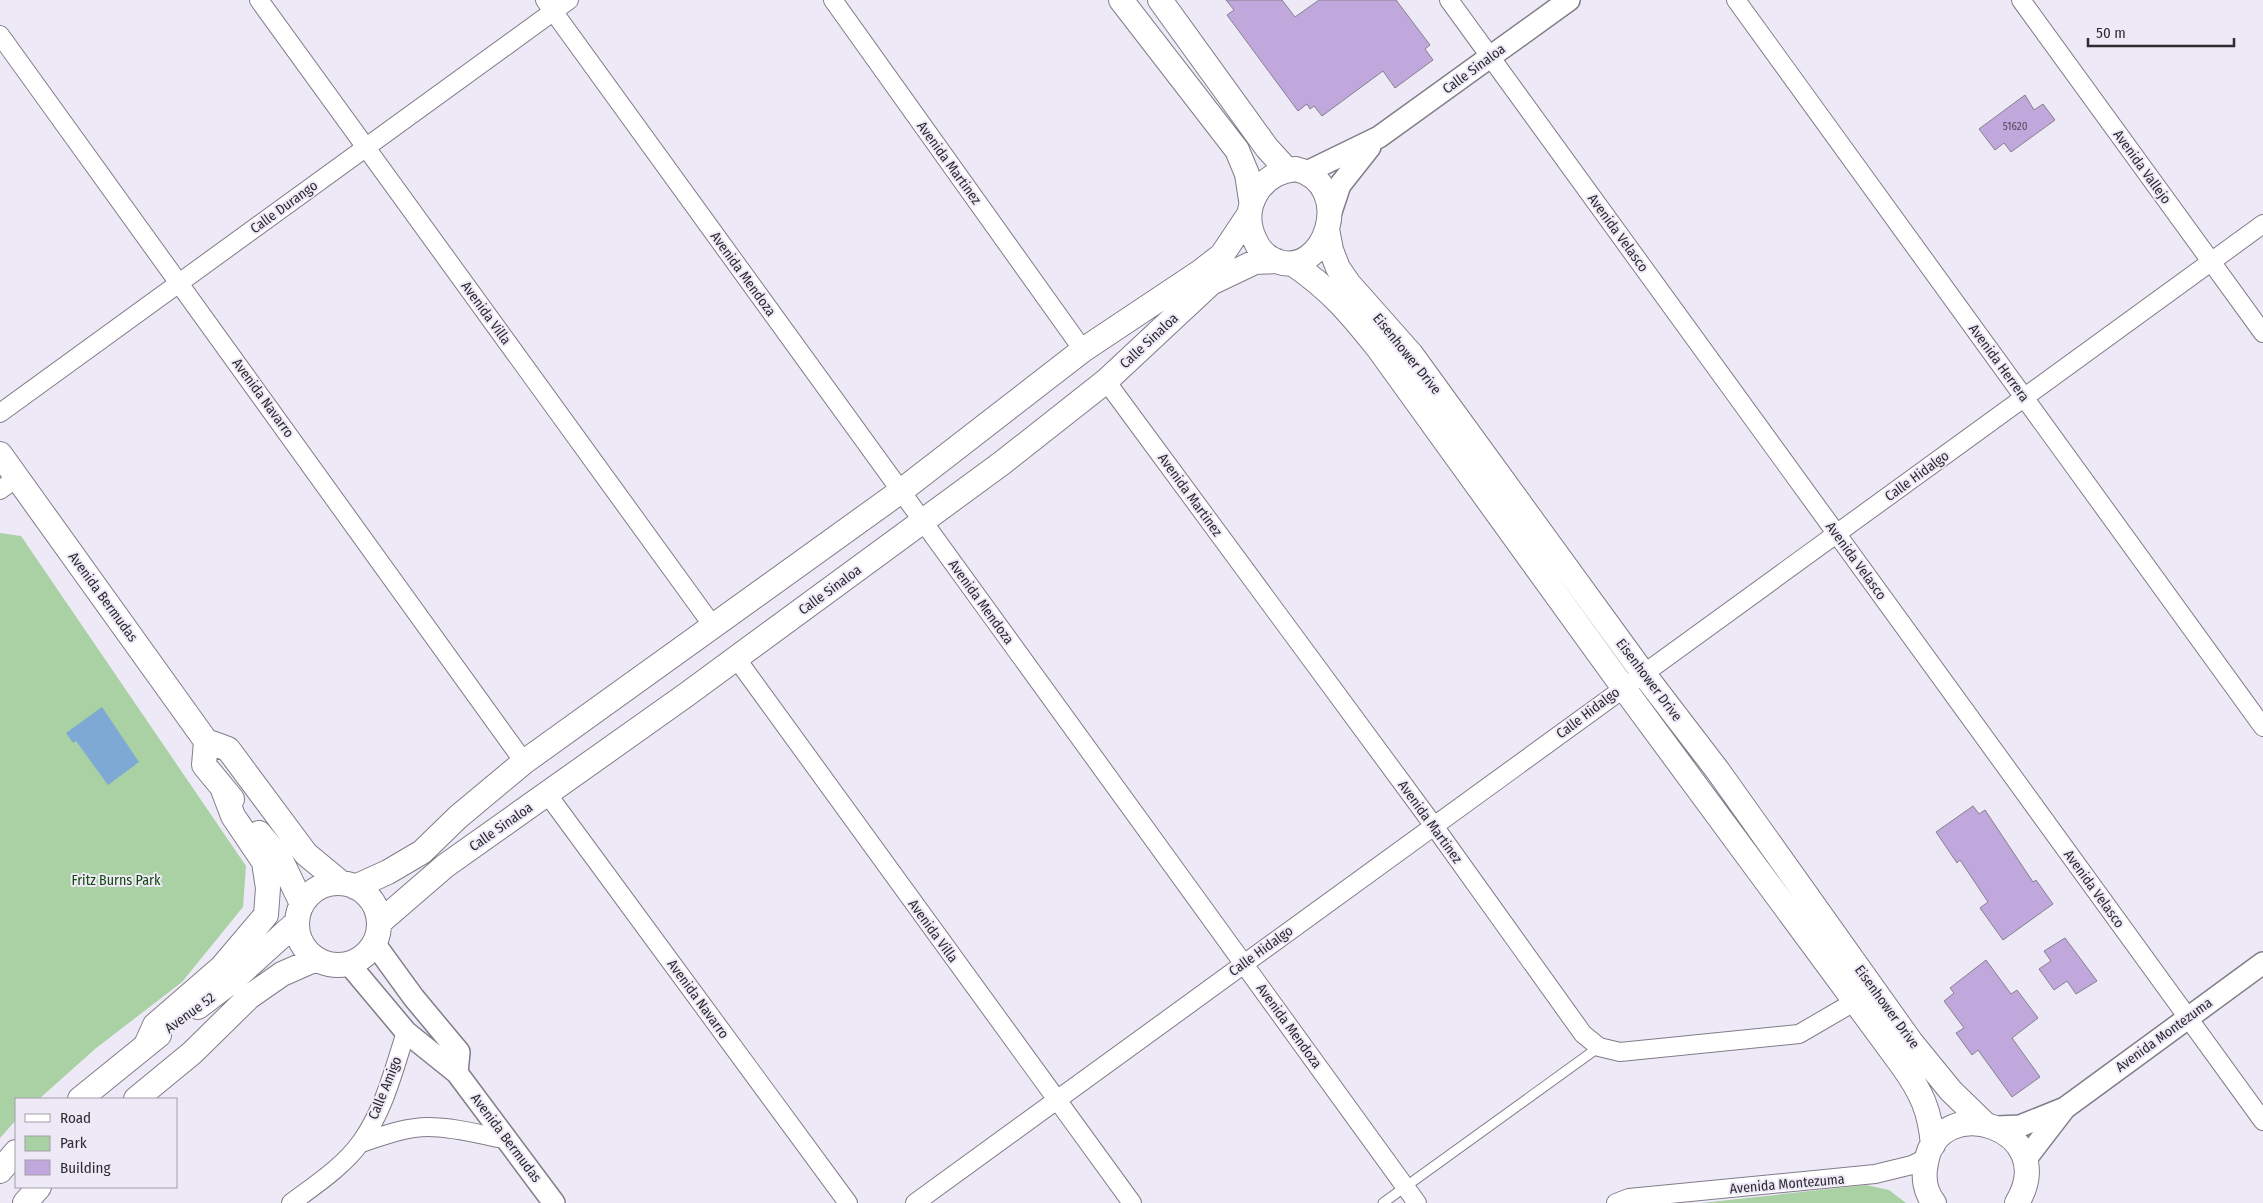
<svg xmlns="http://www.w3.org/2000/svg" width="2263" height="1203" viewBox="0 0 2263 1203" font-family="'Fira Sans Condensed',sans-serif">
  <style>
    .green { fill: #a9d1a4 }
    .water { fill: #7ea9d4 }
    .building { fill: #c0a8dd; stroke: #85808d }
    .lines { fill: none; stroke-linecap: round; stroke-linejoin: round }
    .service-casing { stroke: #807c88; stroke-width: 11 }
    .minor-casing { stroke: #807c88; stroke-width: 20 }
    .tertiary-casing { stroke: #807c88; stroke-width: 24 }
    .secondary-casing { stroke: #807c88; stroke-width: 26 }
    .service { stroke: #fff; stroke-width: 9 }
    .minor { stroke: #fff; stroke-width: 18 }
    .tertiary { stroke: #fff; stroke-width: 21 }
    .secondary { stroke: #fff; stroke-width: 24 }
    .labels { text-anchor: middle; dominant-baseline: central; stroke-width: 4; stroke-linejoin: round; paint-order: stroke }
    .number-label { font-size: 11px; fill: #524a5b }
    .street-label { font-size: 14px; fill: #2d2b30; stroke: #eee9f7 }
    .park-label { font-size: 14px; fill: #104a0d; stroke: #eee9f7 }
  </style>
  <rect width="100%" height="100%" fill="#eee9f7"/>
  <path class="green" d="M0,533L21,536L246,866L243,907L182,982L95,1049L39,1099H16V1120L0,1138Z
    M1866,1185L1889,1190L1906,1203H1701Z"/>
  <path class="water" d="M102,707L139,762L108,785L76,741L73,743L66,733Z"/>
  <path class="building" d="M1226,0H1282L1295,17L1319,0H1396L1430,45L1425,49L1433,60L1395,88L1383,71L1322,116L1314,106L1310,109L1307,104L1298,111L1227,15L1234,10Z
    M2025,95L2034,110L2043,104L2055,120L2011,152L2004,143L1995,150L1979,129Z
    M1973,806L1979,814L1985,810L2033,882L2036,880L2053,904L2003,940L1980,908L1988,902L1960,860L1957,863L1936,832Z
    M2065,938L2097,981L2076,994L2067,981L2054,990L2039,969L2051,961L2044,951Z
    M1986,960L2011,994L2017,990L2038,1018L2012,1038L2040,1077L2012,1097L1978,1050L1972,1055L1956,1033L1964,1028L1944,1001L1954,993L1950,988Z"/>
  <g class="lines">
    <g class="service-casing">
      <path id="service" d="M1383,1203L1599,1047"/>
    </g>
    <g class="minor-casing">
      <path id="minor" d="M259,0L713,626
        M545,0L1417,1203
        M833,0L1083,350
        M1449,0L2263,1121
        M1736,0L2263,727
        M2021,0L2263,333
        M0,35L524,762
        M1106,381L1434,826L1583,1034L1599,1047L1620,1052L1799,1034L1854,1002
        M0,413L569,0
        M0,490L18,477
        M736,658L1132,1203
        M548,795L848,1203
        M361,1143C382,1136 405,1127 428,1127C455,1127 482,1135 508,1140
        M291,1203C315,1185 343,1167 361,1142C384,1110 394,1069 406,1032
        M915,1203L2263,224
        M1616,1203L1629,1198L1875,1174L1912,1165L1926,1158"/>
    </g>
    <g class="tertiary-casing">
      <path id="tertiary" d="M1307,172L1379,137L1569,0
        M1331,212L1340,185L1370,147
        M374,943L414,998L459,1052L457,1073
        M349,964L406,1032L457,1073L554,1203
        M1998,1127L2020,1126L2065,1108L2263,963
        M2025,1160L2065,1108"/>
    </g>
    <g class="secondary-casing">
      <path id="secondary" d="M1121,0L1237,150L1247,174L1251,200
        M1160,0L1267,148L1287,170
        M1296,169C1357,185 1325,280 1276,261C1266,257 1259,250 1255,240C1239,208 1260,172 1296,169Z
        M1327,229L1331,250L1338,268L1349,284L1411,354L1448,405L1643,673L1718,771L1911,1042L1951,1091L1984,1123
        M1293,264C1330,289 1351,314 1378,348L1623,687L1902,1065C1922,1093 1930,1111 1933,1145
        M0,454L206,741L228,749L306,854L341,883
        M206,741L204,765L232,799
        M259,833L280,858L302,904
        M297 924a41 41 0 1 1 82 0a41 41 0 1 1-82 0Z
        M355,887L388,872L422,852L458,817L524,762L901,491L1083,350L1200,272L1222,255L1248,216
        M379,923L445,866L686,695L1002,463L1106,381L1211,283L1255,262L1277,261
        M198,1007L231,982L297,922
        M146,1045L155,1025L222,967L266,915L268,888L264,862L233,816L222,787
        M80,1099L159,1035
        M136,1099L192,1053L249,997L282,974L316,959
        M0,1171L16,1152
        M25,1203L39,1187
        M1934,1203C1925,1192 1923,1177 1926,1163C1938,1089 2062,1128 2017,1203"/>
    </g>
    <use href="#service" class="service"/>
    <use href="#minor" class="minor"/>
    <use href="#tertiary" class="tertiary"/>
    <use href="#secondary" class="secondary"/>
  </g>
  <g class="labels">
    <g class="number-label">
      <text x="2015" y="126">51620</text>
    </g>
    <g class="street-label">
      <text transform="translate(1474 69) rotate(-36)">Calle Sinaloa</text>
      <text transform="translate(949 163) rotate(54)">Avenida Martinez</text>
      <text transform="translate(2142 167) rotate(54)">Avenida Vallejo</text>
      <text transform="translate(284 207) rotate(-36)">Calle Durango</text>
      <text transform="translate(1618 233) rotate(54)">Avenida Velasco</text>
      <text transform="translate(743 274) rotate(54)">Avenida Mendoza</text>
      <text transform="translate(486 313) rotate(54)">Avenida Villa</text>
      <text transform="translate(1149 341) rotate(-43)">Calle Sinaloa</text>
      <text transform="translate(1407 354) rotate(51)">Eisenhower Drive</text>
      <text transform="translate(1999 363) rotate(54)">Avenida Herrera</text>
      <text transform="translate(263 398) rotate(54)">Avenida Navarro</text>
      <text transform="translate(1917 476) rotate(-36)">Calle Hidalgo</text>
      <text transform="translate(1190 495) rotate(54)">Avenida Martinez</text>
      <text transform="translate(1856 561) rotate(54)">Avenida Velasco</text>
      <text transform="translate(830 590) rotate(-36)">Calle Sinaloa</text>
      <text transform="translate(103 597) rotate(54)">Avenida Bermudas</text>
      <text transform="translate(981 602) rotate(54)">Avenida Mendoza</text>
      <text transform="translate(1649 680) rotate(53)">Eisenhower Drive</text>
      <text transform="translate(1588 713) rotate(-37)">Calle Hidalgo</text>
      <text transform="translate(1430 822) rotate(54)">Avenida Martinez</text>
      <text transform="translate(501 827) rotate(-35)">Calle Sinaloa</text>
      <text transform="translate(2094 889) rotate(54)">Avenida Velasco</text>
      <text transform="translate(933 931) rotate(54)">Avenida Villa</text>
      <text transform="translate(1261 951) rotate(-36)">Calle Hidalgo</text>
      <text transform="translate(698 999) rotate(54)">Avenida Navarro</text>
      <text transform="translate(1887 1007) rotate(54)">Eisenhower Drive</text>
      <text transform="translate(190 1013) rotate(-36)">Avenue 52</text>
      <text transform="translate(1289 1026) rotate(54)">Avenida Mendoza</text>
      <text transform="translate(2164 1035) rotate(-36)">Avenida Montezuma</text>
      <text transform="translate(385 1088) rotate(-68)">Calle Amigo</text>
      <text transform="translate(506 1138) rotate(53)">Avenida Bermudas</text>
      <text transform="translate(1787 1184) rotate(-5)">Avenida Montezuma</text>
    </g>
    <g class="park-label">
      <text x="116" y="880">Fritz Burns Park</text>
    </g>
  </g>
  <rect x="15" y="1098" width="162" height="90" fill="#eee9f7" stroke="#a19da7"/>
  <rect x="25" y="1114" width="25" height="8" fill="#ffffff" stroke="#a19da7"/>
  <text x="60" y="1123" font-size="15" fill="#2d2b30">Road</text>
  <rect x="25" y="1136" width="25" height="15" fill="#a9d1a4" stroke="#a19da7"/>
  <text x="60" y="1148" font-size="15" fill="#2d2b30">Park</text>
  <rect x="25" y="1160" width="25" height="15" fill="#c0a8dd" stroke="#a19da7"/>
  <text x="60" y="1173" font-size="15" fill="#2d2b30">Building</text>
  <path d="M2088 38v8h146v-8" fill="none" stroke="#2d2b30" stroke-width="2.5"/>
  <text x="2096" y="38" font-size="15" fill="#2d2b30" stroke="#eee9f7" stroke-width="4" paint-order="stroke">50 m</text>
</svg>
